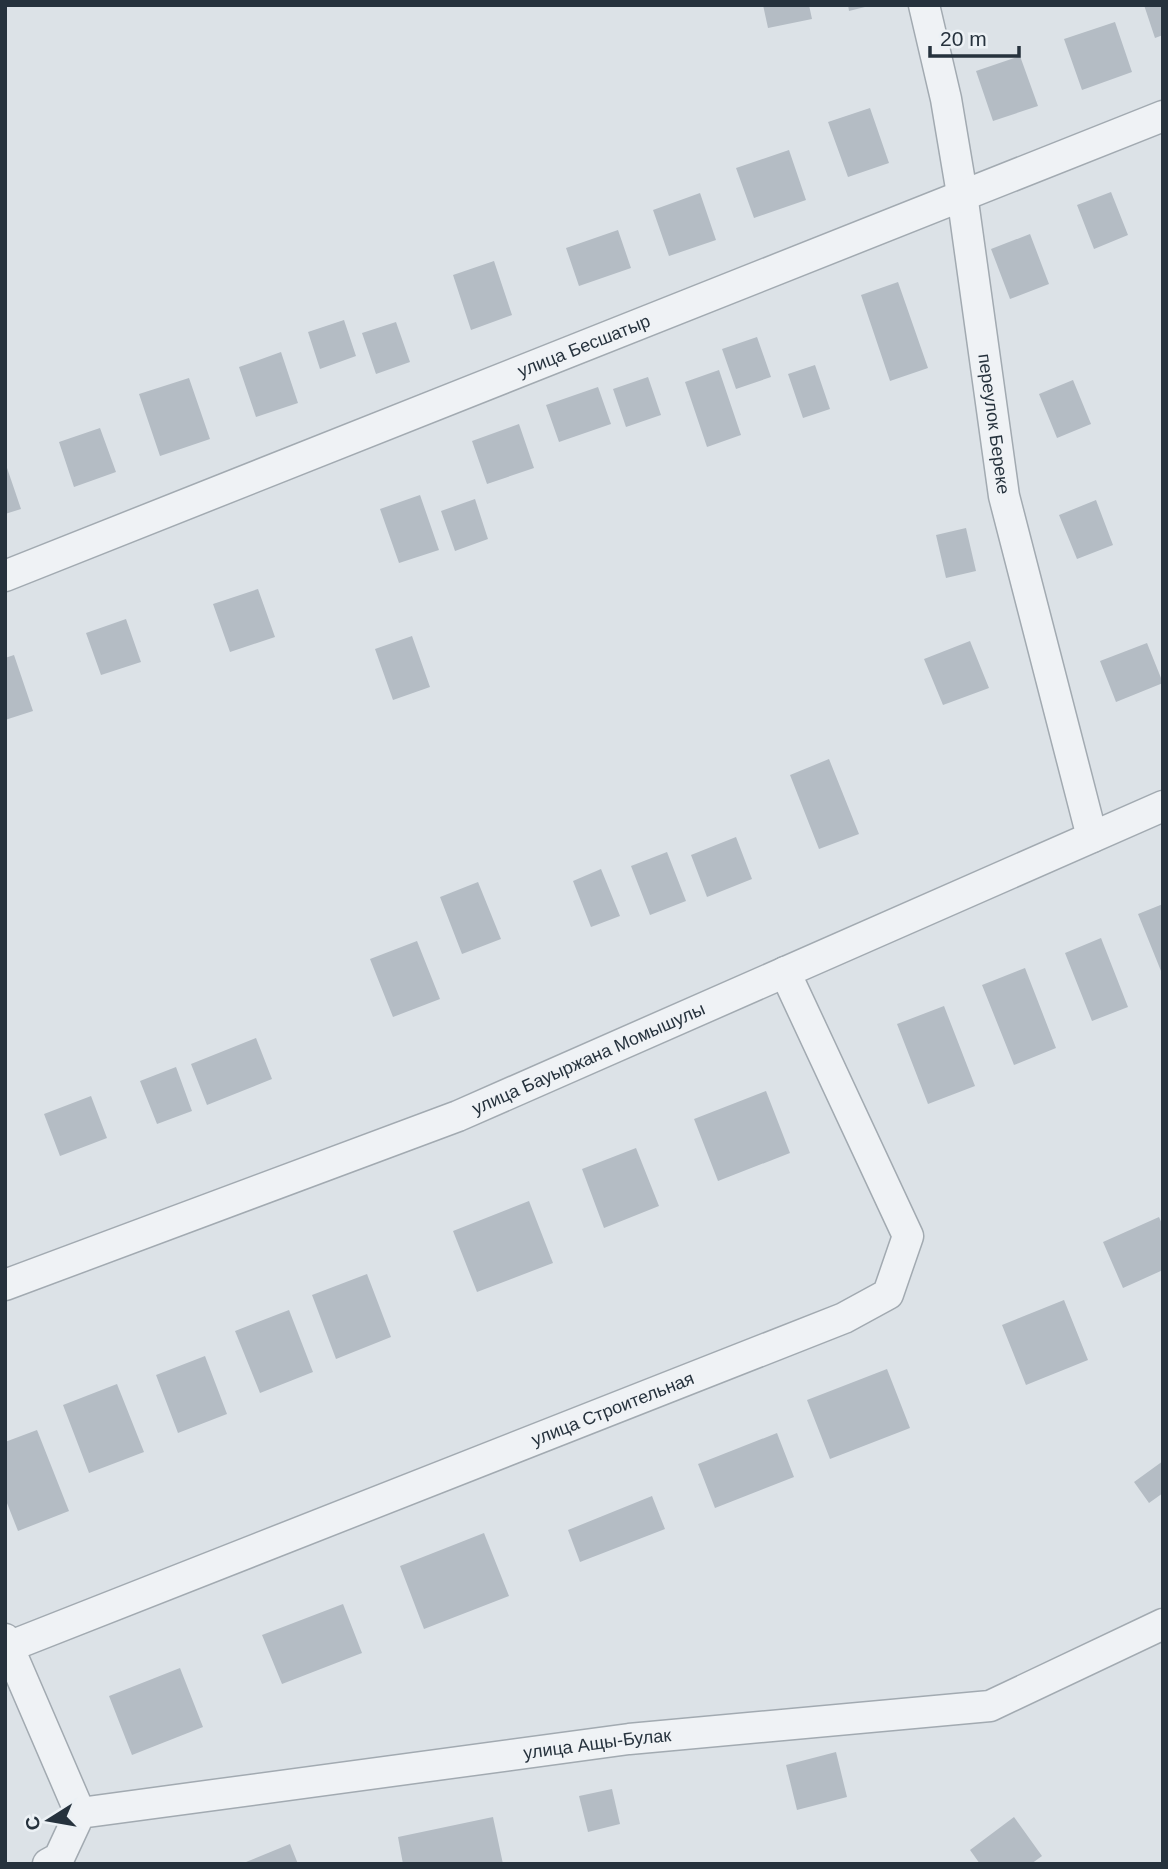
<svg xmlns="http://www.w3.org/2000/svg" width="1168" height="1869" viewBox="0 0 1168 1869" font-family="Arial,sans-serif">
  <style>
    .building { fill: #b4bcc4 }
    .lines { fill: none; stroke-linecap: round; stroke-linejoin: round }
    .minor-casing { stroke: #a2aab1; stroke-width: 33 }
    .minor { stroke: #eff2f5; stroke-width: 30 }
    .labels { text-anchor: middle; dominant-baseline: central; stroke-width: 7; stroke-linejoin: round; paint-order: stroke }
    .street-label { font-size: 18px; fill: #26323d; stroke: #ecf1f5 }
  </style>
  <rect width="100%" height="100%" fill="#dce2e7"/>
  <path class="building" d="M763,5H809L812,19L768,28Z
    M848,5H869V6L849,11Z
    M1144,5H1163V35L1155,38Z
    M1115,22L1132,72L1082,90L1064,39Z
    M1020,56L1038,106L993,121L976,71Z
    M870,108L889,163L848,177L828,122Z
    M789,150L806,200L754,218L736,168Z
    M1111,192L1128,235L1094,249L1077,205Z
    M700,193L716,240L669,256L653,210Z
    M618,230L631,268L579,286L566,248Z
    M1030,234L1049,284L1010,299L991,249Z
    M494,261L512,315L471,330L453,275Z
    M898,282L928,368L890,381L861,295Z
    M344,320L356,356L320,369L308,332Z
    M396,322L410,362L376,374L362,333Z
    M757,337L771,377L736,389L722,349Z
    M281,352L298,403L256,417L239,367Z
    M815,365L830,409L803,418L788,374Z
    M719,370L741,435L707,447L685,382Z
    M648,377L661,415L626,427L613,389Z
    M189,378L210,439L160,456L139,394Z
    M1073,380L1091,424L1057,438L1039,394Z
    M598,387L611,424L559,442L546,405Z
    M519,424L534,468L487,484L472,441Z
    M100,428L116,472L74,487L59,442Z
    M5,462L21,509L5,514Z
    M420,495L439,550L399,563L380,509Z
    M475,499L488,539L455,551L441,511Z
    M1096,500L1113,545L1077,559L1059,515Z
    M966,528L976,571L946,578L936,535Z
    M258,589L275,637L230,652L213,604Z
    M126,619L141,662L101,675L86,633Z
    M412,636L430,687L393,700L375,649Z
    M970,641L989,688L943,705L924,659Z
    M1147,643L1163,683L1116,702L1100,661Z
    M14,655L33,711L5,720V658Z
    M829,759L859,834L819,849L790,775Z
    M736,837L752,879L707,897L691,855Z
    M667,852L686,901L650,915L631,866Z
    M601,869L620,916L591,927L573,881Z
    M478,882L501,939L462,954L440,897Z
    M1163,904V976L1138,914Z
    M1101,938L1128,1007L1092,1021L1065,953Z
    M417,941L440,999L393,1017L370,959Z
    M1025,968L1056,1048L1014,1065L982,985Z
    M944,1006L975,1086L928,1104L897,1024Z
    M256,1038L272,1079L207,1105L191,1064Z
    M176,1067L192,1111L157,1124L140,1081Z
    M766,1091L790,1153L718,1181L694,1119Z
    M91,1096L107,1138L60,1156L44,1114Z
    M636,1148L659,1206L604,1228L582,1169Z
    M529,1201L553,1263L477,1292L453,1231Z
    M1159,1217L1163,1226V1270L1123,1288L1103,1242Z
    M367,1274L391,1337L336,1359L312,1295Z
    M1064,1300L1088,1360L1026,1385L1002,1325Z
    M289,1310L313,1372L260,1393L235,1331Z
    M205,1356L227,1414L178,1433L156,1375Z
    M887,1369L910,1428L830,1459L807,1400Z
    M117,1384L144,1452L89,1473L63,1405Z
    M37,1430L69,1511L18,1531L5,1498V1442Z
    M777,1433L794,1477L715,1508L698,1464Z
    M1163,1461V1493L1149,1503L1134,1482Z
    M652,1496L665,1529L580,1562L568,1530Z
    M484,1533L509,1596L424,1629L400,1566Z
    M343,1604L362,1653L282,1684L262,1635Z
    M180,1668L203,1727L132,1755L109,1696Z
    M836,1752L847,1797L797,1810L786,1765Z
    M612,1789L620,1824L588,1832L579,1796Z
    M493,1817L503,1864H403L398,1837Z
    M1014,1817L1042,1856L1031,1864H980L970,1850Z
    M290,1844L298,1864H241Z"/>
  <g class="lines">
    <g class="minor-casing">
      <g id="minor">
        <path id="s1" d="M924,5L946,99L962,194L1004,496L1092,837"/>
        <path id="s2" d="M5,576L1163,116"/>
        <path id="s3" d="M5,1285L458,1116L1163,806"/>
        <path d="M5,1639L80,1813"/>
        <path id="s4" d="M5,1646L8,1647L844,1318L888,1294L908,1236L785,972"/>
        <path id="s5" d="M48,1864L59,1858L80,1813L629,1739L990,1706L1163,1624"/>
      </g>
    </g>
    <use href="#minor" class="minor"/>
  </g>
  <g class="labels">
    <g class="street-label">
      <text stroke="none"><textPath href="#s2" startOffset="623">улица Бесшатыр</textPath></text>
      <text stroke="none"><textPath href="#s1" startOffset="425">переулок Береке</textPath></text>
      <text stroke="none"><textPath href="#s3" startOffset="626">улица Бауыржана Момышулы</textPath></text>
      <text stroke="none"><textPath href="#s4" startOffset="653">улица Строительная</textPath></text>
      <text stroke="none"><textPath href="#s5" startOffset="584">улица Ащы-Булак</textPath></text>
    </g>
  </g>
  <rect width="1168" height="1869" fill="none" stroke="#26323d" stroke-width="14"/>
  <g transform="translate(49 1820) rotate(259)" stroke="#ecf1f5" stroke-width="5" paint-order="stroke">
  <path d="M0-5L12 26L0 18L-12 26Z" fill="#26323d"/>
  <text y="-10" font-size="19" font-weight="bold" text-anchor="middle" fill="#26323d">С</text>
  </g>
  <path d="M930 46v10h89v-10" fill="none" stroke="#26323d" stroke-width="3.5"/>
  <text x="940" y="46" font-size="21" fill="#26323d" stroke="#ecf1f5" stroke-width="5" paint-order="stroke">20 m</text>
</svg>
